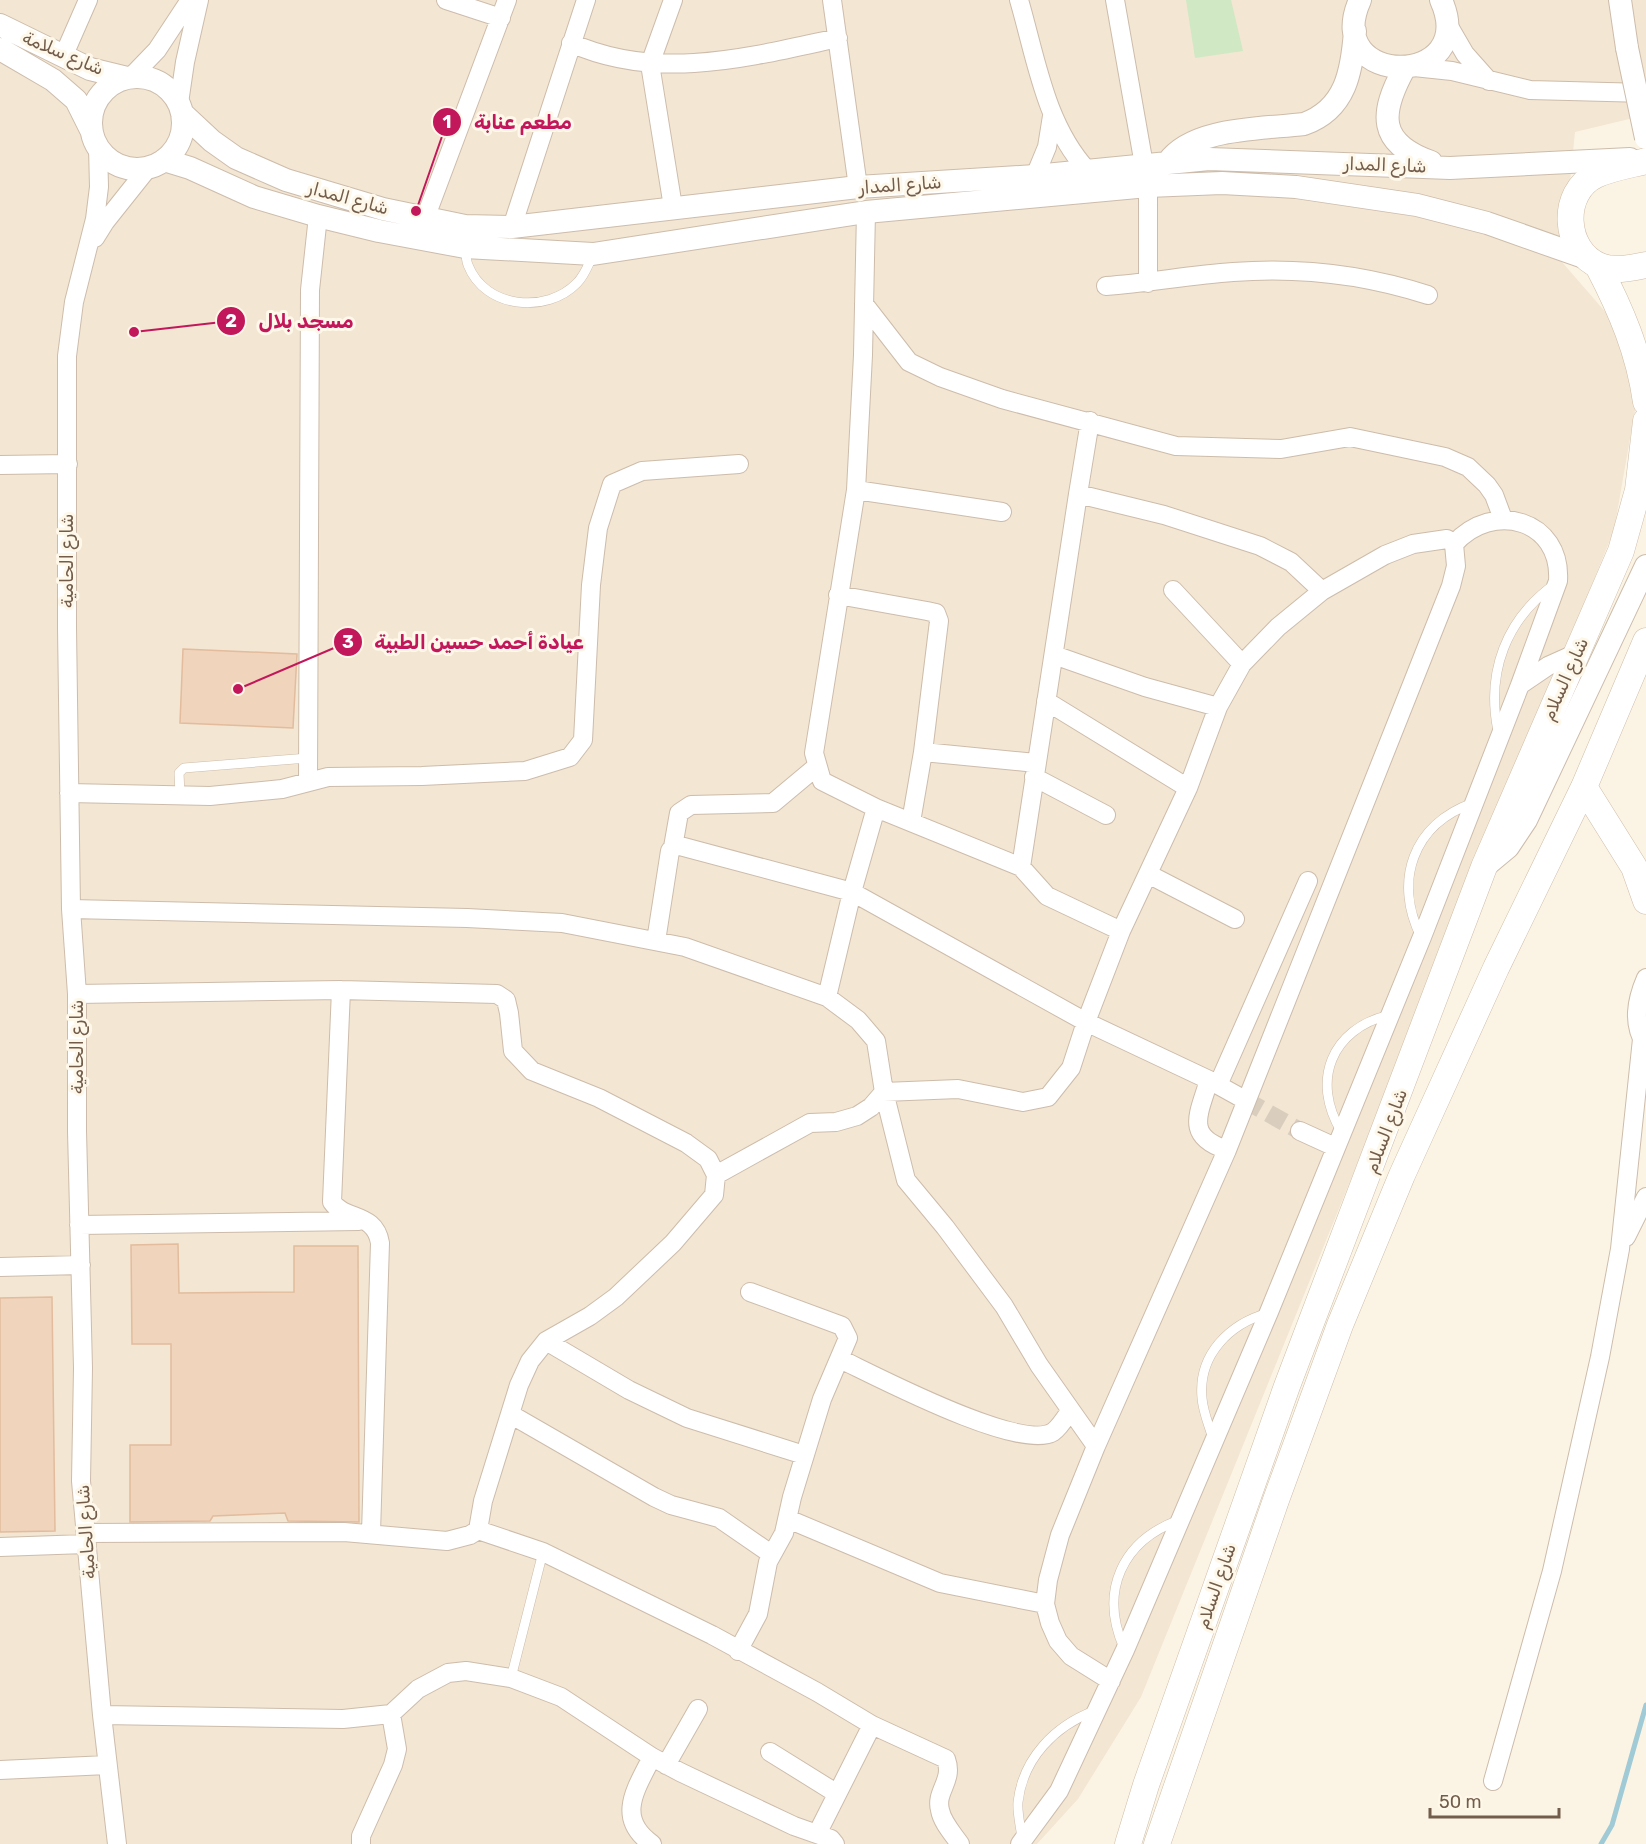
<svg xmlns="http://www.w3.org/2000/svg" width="1646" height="1844" viewBox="0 0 1646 1844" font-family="Rubik,Cairo,sans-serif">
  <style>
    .residential { fill: #f3e6d3 }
    .green { fill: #d0e8c3 }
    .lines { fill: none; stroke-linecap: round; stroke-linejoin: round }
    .stream { stroke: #a0cad6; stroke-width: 5 }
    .building { fill: #f0d4bc; stroke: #e2bc9d; stroke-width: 1.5 }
    .minor-tunnel { stroke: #d9cebe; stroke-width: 18; stroke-dasharray: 18 9; stroke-linecap: butt }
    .service-casing { stroke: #cdbcab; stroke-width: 10 }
    .minor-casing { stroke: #cdbcab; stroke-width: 20 }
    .tertiary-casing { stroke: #cdbcab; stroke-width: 24 }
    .secondary-casing { stroke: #cfbda8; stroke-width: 27 }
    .service { stroke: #fff; stroke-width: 9 }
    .minor { stroke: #fff; stroke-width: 18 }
    .tertiary { stroke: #fff; stroke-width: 22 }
    .secondary { stroke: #fff; stroke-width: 26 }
    .tertiary-bridge-casing { stroke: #cdbcab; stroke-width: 24; stroke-linecap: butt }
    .tertiary-bridge { stroke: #fff; stroke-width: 22 }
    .labels { text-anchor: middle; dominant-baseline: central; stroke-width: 6; stroke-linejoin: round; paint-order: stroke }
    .street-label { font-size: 18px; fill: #735c4a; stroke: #fef8ea }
    .leader { fill: none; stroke: #c2185b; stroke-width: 2 }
    .callout-dot { fill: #c2185b; stroke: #fef8ea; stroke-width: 2 }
    .mark-label { font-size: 18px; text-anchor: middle; font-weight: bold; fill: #fff }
    .callout-label { font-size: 20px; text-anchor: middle; font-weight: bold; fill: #c2185b; stroke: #fef8ea; stroke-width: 6; stroke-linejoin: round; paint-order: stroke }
  </style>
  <rect width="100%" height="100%" fill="#fbf4e4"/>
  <path class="residential" d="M0,0H1646V115L1575,132L1562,262L1608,315L1638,393L1614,530L1141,1697L1078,1799L1037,1844H0Z"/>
  <path class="green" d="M1186,0H1231L1243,51L1195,58Z"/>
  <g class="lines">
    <path class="stream" d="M1601,1844L1612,1825L1646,1705"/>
  </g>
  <path class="building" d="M183,649L297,654L293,728L180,723Z
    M178,1244L179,1293L294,1292V1246H358L359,1522L288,1521L285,1513L213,1516L210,1521L130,1522V1445H171V1344H132L131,1245Z
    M52,1297L55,1531L0,1532V1298Z"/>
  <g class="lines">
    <path class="minor-tunnel" d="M1245,1100L1300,1131"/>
    <g class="service-casing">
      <path id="service" d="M465,247C466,253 466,260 468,265C485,309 547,314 577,283C585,275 588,265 593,255
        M1498,731C1486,672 1506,619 1555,584
        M180,794L179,773L184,768L308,758
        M1421,937C1393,881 1413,824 1473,803
        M1341,1131C1311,1081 1331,1029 1389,1015
        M1213,1439C1209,1425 1203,1412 1202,1398C1198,1355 1229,1324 1268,1313
        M1124,1648C1099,1591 1122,1541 1179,1520
        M511,1678L543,1552
        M1022,1839C1021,1827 1017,1814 1018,1802C1023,1758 1055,1726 1094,1711"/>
    </g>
    <g class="minor-casing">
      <path id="minor" d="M446,0L501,18
        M832,0L858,187
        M1019,0C1036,58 1045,124 1087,170
        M1115,0L1144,165
        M1447,23L1465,54L1489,81
        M571,43C658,82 750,57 838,38
        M63,57L88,0
        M1414,67L1452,71L1530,90L1646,93
        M131,77L157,50L190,0
        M179,103L185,62L199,0
        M98,147L99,187L95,219L74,302L67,356V628L71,909L77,994V1131L83,1368L81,1481L102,1715L117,1844
        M1035,176L1047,147L1052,116
        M673,207L650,64L673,0
        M866,212L863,355L856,490L814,753L822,781L876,808L1021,867
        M426,216L507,0
        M512,227L586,0
        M95,238L105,222L148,168
        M1148,283V186
        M1106,286C1148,283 1190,275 1233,272C1298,267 1366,275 1428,295
        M864,304L909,362L940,377L1002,399L1176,446L1281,449L1350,437L1445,457L1468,467L1487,485L1494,495L1503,519
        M1090,421L1078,494L1164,515L1260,546L1291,562L1322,591
        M0,465L68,464
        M856,490L1002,512
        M1078,494L1021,867L1047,896L1121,931
        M1454,544C1493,500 1562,520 1558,581L1520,685
        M1173,590L1242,664
        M838,595L927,611L936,613L939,621L923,752L911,822
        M1054,655L1145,687L1218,707
        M1046,701L1188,788
        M923,752L1036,763
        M1034,777L1106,815
        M308,781L310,290L318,216
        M69,793L210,796L282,789L328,777L422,776L525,771L570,757L583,740L591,585L598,528L612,484L642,471L739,464
        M673,847L679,813L691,805L773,803L816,767
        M1148,874L1235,919
        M71,909L467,918L562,923L685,947L827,997L858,1020L876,1041L884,1092L906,1180L945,1227L1004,1306L1039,1365L1096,1446
        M656,941L670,851L673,847L680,846L852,892L1086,1022L1209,1080L1245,1100
        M1646,978C1636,1001 1632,1024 1646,1046
        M341,990L332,1202C345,1221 375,1212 380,1243L371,1533
        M77,994L341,990L497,994L506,1000L509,1013L513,1051L532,1071L599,1098L686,1143L708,1159L716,1175L714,1195L673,1243L616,1297L590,1316L546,1341L530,1361L519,1385L483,1501L478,1530L470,1535L447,1541L344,1532L85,1533
        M827,997L852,892L876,808
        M1209,1080C1199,1114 1184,1136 1227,1150
        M1218,1085L1308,881
        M1300,1131L1335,1147
        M716,1175L810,1123L836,1122L857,1116L871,1107L884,1092L958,1089L1023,1102L1048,1097L1071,1068L1086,1022L1121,931L1188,788L1218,707L1242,664L1278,627L1322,591L1385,555L1413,544L1447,539L1454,544L1456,566L1451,586L1227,1150L1096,1446L1060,1535L1048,1580L1045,1604L1050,1623L1058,1641L1071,1656L1111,1681
        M79,1225L359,1221
        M1626,1237L1646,1197
        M0,1267L81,1265
        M546,1341L629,1390L687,1418L804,1455
        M840,1359C876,1376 1020,1452 1053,1432C1059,1428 1066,1417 1070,1411
        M510,1414L654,1497L671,1505L719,1518L771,1554
        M788,1519L940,1583L1045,1604
        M478,1530L543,1552L712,1635L817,1692L872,1725L946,1759C954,1781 935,1791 940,1810C942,1822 953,1834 960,1844
        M0,1547L85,1544
        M738,1651L758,1614L768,1562L784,1533L792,1497L822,1399L848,1338L842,1326L750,1292
        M102,1715L343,1719L391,1714L418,1689L448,1673L466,1671L511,1678L561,1697L652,1757L680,1772L794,1826L831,1839L835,1844
        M770,1752L836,1793
        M652,1757C636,1789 615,1818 652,1844
        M666,1765L698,1709
        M0,1770L107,1765
        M1493,1781L1552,1571L1600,1357L1620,1249L1642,1039
        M817,1834L872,1725
        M361,1844V1836L393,1765L397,1749L391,1714
        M1020,1844L1059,1791L1125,1650L1269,1312L1422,937L1520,685L1548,666L1577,653"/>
    </g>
    <g class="tertiary-casing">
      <path id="tertiary" d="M1360,0C1320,89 1481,89 1441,0
        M1620,0L1627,48
        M0,25L90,69L127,78
        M0,49L53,80L76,100L92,132
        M1404,69C1380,113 1377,143 1431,162
        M91 123a46 46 0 1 1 92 0a46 46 0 1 1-92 0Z
        M182,113L212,141L236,158L286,180L383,209L465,226L512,227L858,187L1035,176L1209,159L1450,168L1630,159
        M164,160L190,168L254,197L318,216L379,231L465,247L593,254L866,212L1148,186L1222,183L1296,187L1417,205L1487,223L1589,259
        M1168,162C1193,127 1263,129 1304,124C1346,109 1352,71 1355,31
        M1484,867L1508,847L1526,820L1646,566"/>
    </g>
    <g class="secondary-casing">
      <path id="secondary" d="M1646,161C1630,165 1611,168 1596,175C1560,192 1563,251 1600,266C1614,272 1631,268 1646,265
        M1598,266C1621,310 1639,352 1646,402
        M1584,787L1634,867L1646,901
        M1128,1844L1146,1785L1287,1386L1484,867L1621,551L1638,490L1646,421
        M1157,1844L1276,1500L1340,1325L1402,1175L1496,968L1584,787L1646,641"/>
    </g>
    <use href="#service" class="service"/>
    <use href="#minor" class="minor"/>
    <use href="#tertiary" class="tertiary"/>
    <use href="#secondary" class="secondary"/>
    <g class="tertiary-bridge-casing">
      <path id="tertiary-bridge" d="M1627,48L1646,138"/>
    </g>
    <use href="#tertiary-bridge" class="tertiary-bridge"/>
  </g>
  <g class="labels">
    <g class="street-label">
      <text transform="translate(63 53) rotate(23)">شارع سلامة</text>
      <text transform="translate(1385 165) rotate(2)">شارع المدار</text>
      <text transform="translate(900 185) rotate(-4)">شارع المدار</text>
      <text transform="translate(348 198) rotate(15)">شارع المدار</text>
      <text transform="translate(67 561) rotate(-90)">شارع الحامية</text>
      <text transform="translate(1565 679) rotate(-66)">شارع السلام</text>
      <text transform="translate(77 1047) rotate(-90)">شارع الحامية</text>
      <text transform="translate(1386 1131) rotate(-69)">شارع السلام</text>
      <text transform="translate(86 1532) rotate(-94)">شارع الحامية</text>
      <text transform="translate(1216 1586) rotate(-71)">شارع السلام</text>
    </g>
  </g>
  <path class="leader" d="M416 211L447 122M134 332L231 321M238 689L348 642"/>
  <g class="callout-dot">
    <circle cx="416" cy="211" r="6"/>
    <circle cx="134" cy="332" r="6"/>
    <circle cx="238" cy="689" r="6"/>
    <circle cx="447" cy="122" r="15"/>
    <circle cx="231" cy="321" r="15"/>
    <circle cx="348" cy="642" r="15"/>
  </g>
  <g class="mark-label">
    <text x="447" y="128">1</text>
    <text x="231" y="327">2</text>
    <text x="348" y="648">3</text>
  </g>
  <g class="callout-label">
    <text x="523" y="129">مطعم عنابة</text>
    <text x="306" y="328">مسجد بلال</text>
    <text x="479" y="649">عيادة أحمد حسين الطبية</text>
  </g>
  <path d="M1430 1808v9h129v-9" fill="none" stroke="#735c4a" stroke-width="3"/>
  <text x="1439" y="1808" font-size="18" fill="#735c4a" stroke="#fef8ea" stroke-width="4.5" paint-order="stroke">50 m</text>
</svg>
